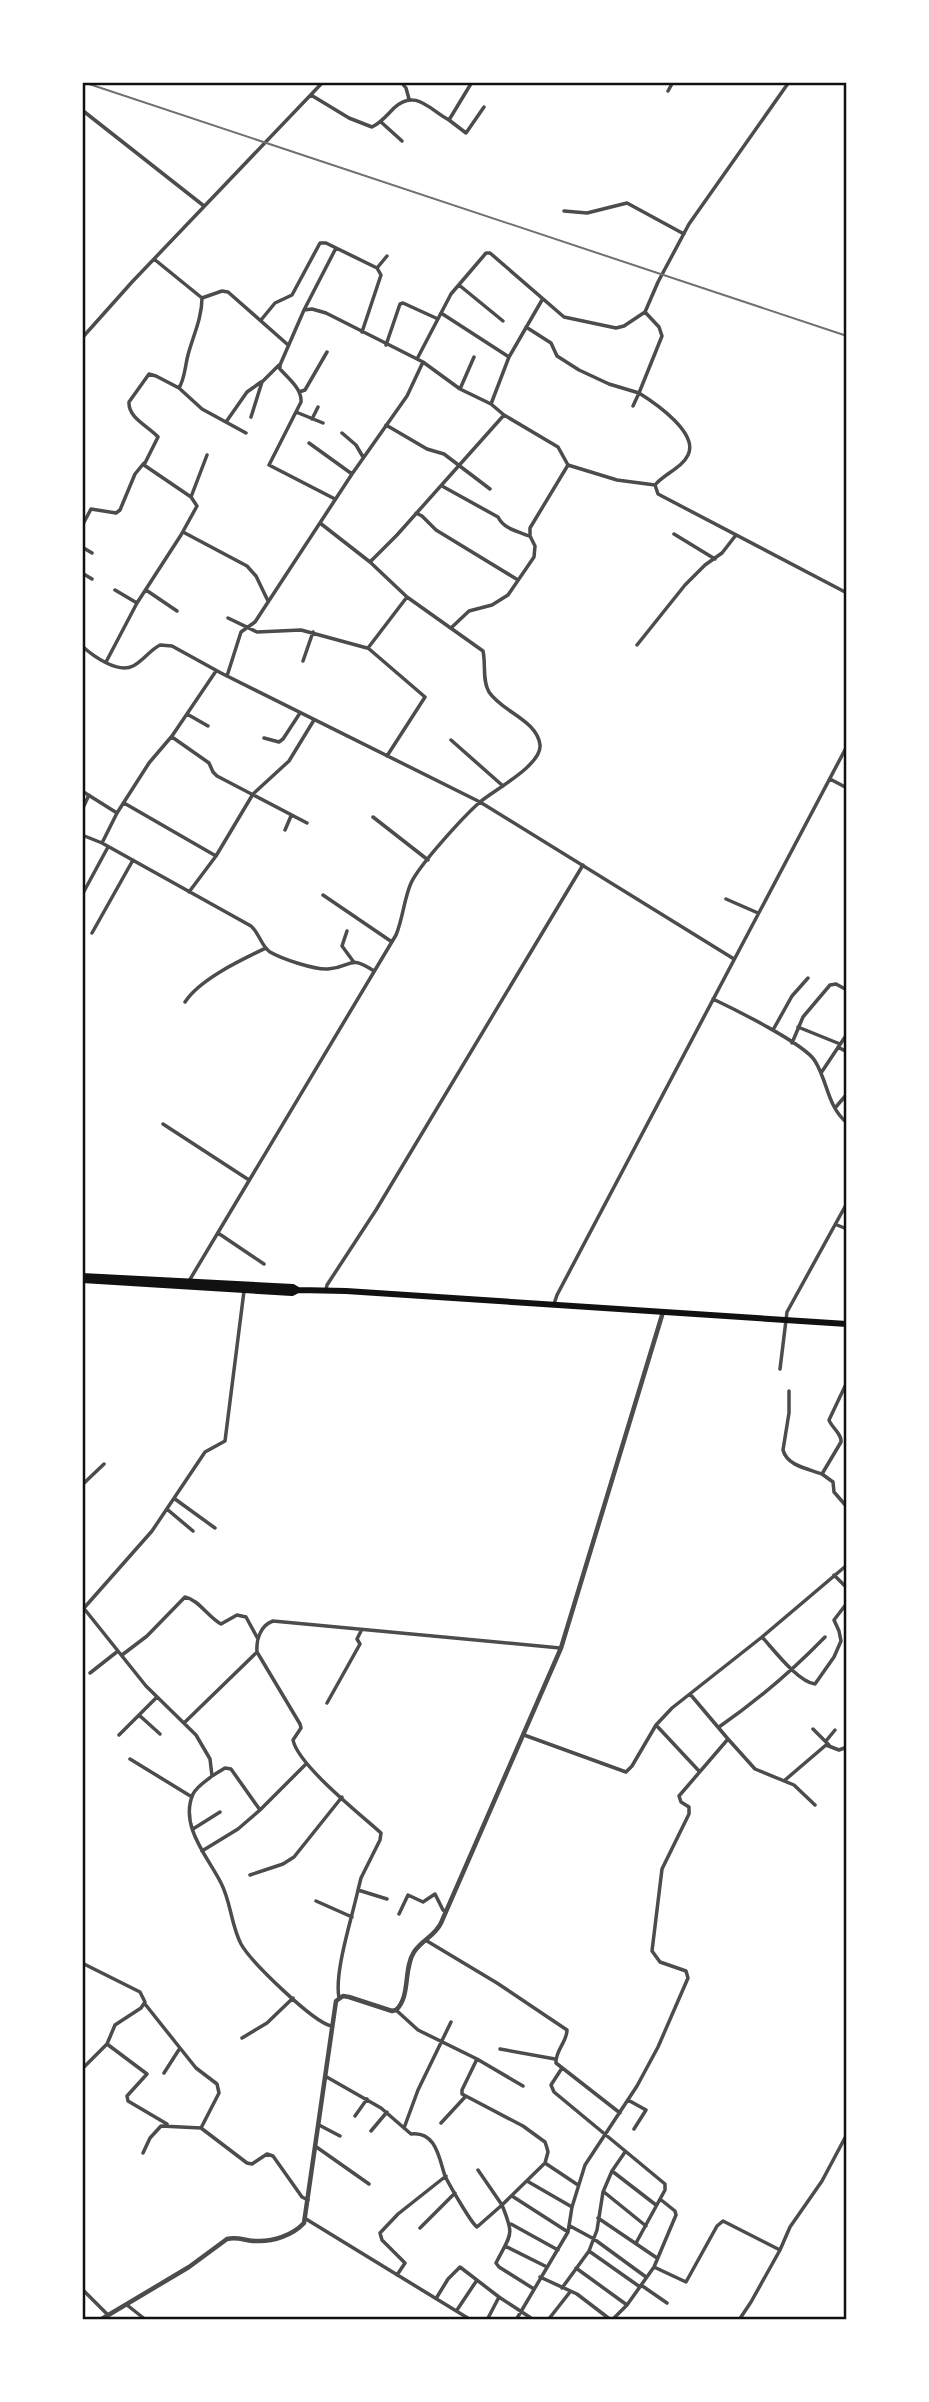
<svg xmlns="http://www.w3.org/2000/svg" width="929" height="2402" viewBox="0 0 929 2402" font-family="Inter,sans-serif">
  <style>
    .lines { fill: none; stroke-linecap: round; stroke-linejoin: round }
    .minor { stroke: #4c4c4c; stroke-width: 3.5 }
    .tertiary { stroke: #4c4c4c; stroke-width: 4.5 }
    .trunk { stroke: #111; stroke-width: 6 }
    .rail { stroke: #707070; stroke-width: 2 }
    .neatline { fill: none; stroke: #111; stroke-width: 2.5 }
  </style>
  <rect width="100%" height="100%" fill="#fff"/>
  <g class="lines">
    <path class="minor" d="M401,82L406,88L409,99
      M668,91L673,82
      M311,95L349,118L372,127C381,123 387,115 394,108C415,88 430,110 449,120L472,82
      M82,110L204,206
      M449,120L466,133L484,107
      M381,122L402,141
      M564,211L587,213L627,203L684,234
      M154,259L202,298L222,291L228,292L287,344
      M459,285L503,321
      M304,310L336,248
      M441,313L509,357
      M261,320L275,303L292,295L320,243H326L377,268
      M526,327L551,343L557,356L579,370L609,384L639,393L633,406
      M362,332L381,275L377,268L387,256
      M82,338L132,282L323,82
      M386,345L400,304L403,303L438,319
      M417,359L451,294L486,253H490L564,317L616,328L624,326L645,312
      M179,388L202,409L246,433
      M460,389L474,357
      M299,392L305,390L327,352
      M491,404L509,357L542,300
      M296,412L323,423
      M251,417L262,382L279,365
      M312,419L318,407
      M226,422L247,392L261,382
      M386,425L427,449L444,454L490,489
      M342,433L356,445L363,457
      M309,443L352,474
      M655,485C664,474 682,468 688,455C699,433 655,403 639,393L662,336L659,327L645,312L658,282L689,224L789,82
      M655,485L658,494L847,593
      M442,486L498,517C504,529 517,531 529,536
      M191,497L207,455
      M335,499L269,465L301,402C302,389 289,379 280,369V365L304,310L312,309L326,313L423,362L460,389L491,404L504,415L558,447L568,465L617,480L655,485
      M416,513L422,516L436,530L518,580
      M82,526L91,509L116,513L120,510L135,474L144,463
      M183,532L247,566L256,576L268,601
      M674,534L715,559
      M82,547L92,553
      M370,562L397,535L504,415
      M82,573L92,579
      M115,590L137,603
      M146,590L177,611
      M228,618L257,632L301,630L367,648
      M451,628L469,611L492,605L508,595L534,557L535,546L530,536V528L568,465
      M637,645L685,585L705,565L722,553L736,535
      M82,646C93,656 118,674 133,666C143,661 150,650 160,645L172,646L221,673L480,802L734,959
      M303,661L313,632
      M106,662L137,603L181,535L197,506L191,497L144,465L158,437C148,426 128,418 129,402L149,374L156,376L179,388C185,378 185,366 188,355C193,336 202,318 202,298
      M216,671L172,736L149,763L117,813L102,843L251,926C260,934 261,946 270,952C282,959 315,970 328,969C353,967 348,954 374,971
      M227,676L241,632L255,622L352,474L407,396L423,362
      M187,714L208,726
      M172,737L209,763L213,772L217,776L307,823
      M264,738L279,742L283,739L300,713
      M451,740L503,786
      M387,756L425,697L368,648L407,597
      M830,779L847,788
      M82,791L117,813
      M124,803L216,856
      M82,810L89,795
      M373,817L428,860
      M285,830L291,816
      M82,835L102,843
      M189,892L216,856L253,794L289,761L314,720
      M82,895L108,847
      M323,895L392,942
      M726,899L758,913
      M347,931L342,946L353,961
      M92,933L133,860
      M713,999C734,1009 805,1044 815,1061C828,1082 827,1106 847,1123
      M185,1002C200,979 241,960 266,948
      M798,1027L840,1044
      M773,1030L792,996L808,978
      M792,1043L803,1017L830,985L836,984L847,990
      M838,1047L847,1052
      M821,1073L847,1034
      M835,1108L847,1094
      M163,1124L249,1180
      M837,1225L847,1229
      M218,1233L264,1264
      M189,1281L396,935C403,918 404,899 411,883C420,864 464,816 480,802C494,790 542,765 540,745C537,720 502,712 489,692C482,681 486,664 483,651L407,597L370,562L320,523
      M326,1290L327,1285L376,1210L583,865
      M554,1304L557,1295L847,746
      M780,1369L787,1312L847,1203
      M847,1382L829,1420C832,1428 842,1434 841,1442L822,1474L833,1482L834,1492L847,1507
      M789,1391V1413L783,1450C787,1466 809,1469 822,1474
      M82,1485L104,1464
      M175,1499L215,1528
      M168,1510L193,1531
      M834,1575L847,1588
      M82,1606L146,1686L196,1735L210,1759L212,1776C206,1781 197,1786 193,1794C179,1826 208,1857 221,1883C231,1902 231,1925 241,1944C251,1962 312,2021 331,2026
      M84,1608L152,1531L205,1452L225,1441L244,1291
      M762,1637C774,1650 798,1682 815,1684L834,1657L841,1641L839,1631L834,1620L847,1603
      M122,1655L147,1636L185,1597C199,1600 208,1617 221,1624L237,1615L246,1617L258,1639
      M90,1673L118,1651
      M327,1703L360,1644L357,1639L361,1631
      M139,1715L160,1734
      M184,1723L257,1652
      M656,1725L699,1771
      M719,1727C758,1700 792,1671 825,1637
      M813,1729L829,1745
      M119,1735L157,1697
      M524,1735L626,1772L632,1766L656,1725L672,1708L762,1637L847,1565
      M728,1739L755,1769L794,1785L815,1805
      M826,1741L835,1730
      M130,1759L192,1797
      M212,1776L225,1768L231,1769L260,1810
      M785,1780L826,1745L839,1750L847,1747
      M193,1829L220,1812
      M202,1851L238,1829L260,1810L306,1764
      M250,1875L283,1864L294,1857L342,1797
      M358,1890L361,1878L380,1840L381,1833C360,1814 298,1765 293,1740L301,1728L300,1724L257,1652C256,1639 261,1625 273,1621L560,1648
      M316,1901L352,1917
      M399,1914L408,1895L423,1902L435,1894L443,1910L446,1912
      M427,1941L497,1983L567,2030C567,2042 555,2051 556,2063L620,2113
      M82,1963L140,1992L145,2002L141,2008L115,2025L107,2044L82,2069
      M339,1998C334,1972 352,1918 358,1890L387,1899
      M145,2004L180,2048L164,2073
      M396,2010L418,2030L477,2059L523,2086
      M242,2038L267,2023L293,1998
      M107,2044L147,2074L127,2096L128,2101L167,2124
      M500,2049L555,2059
      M477,2059L462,2090V2094L523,2126L545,2142L547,2148L548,2152L545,2163L502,2205C515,2237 511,2233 496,2263L499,2267L534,2289
      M562,2068L551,2085L554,2092L665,2184V2190L636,2243
      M325,2076L381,2108L411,2134C436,2131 439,2158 445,2176C449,2184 471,2223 477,2227L502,2205L478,2170
      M628,2100L646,2110L634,2129
      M355,2116L367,2099
      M441,2123L465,2097
      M319,2125L340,2136
      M201,2128L247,2163L252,2164L267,2154L273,2156L302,2197L308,2200
      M404,2128L418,2090L451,2022
      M371,2131L387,2112
      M315,2146L369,2184
      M143,2153L150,2138L161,2126L201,2128L219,2093L217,2084L196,2068L180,2048
      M545,2163L578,2185
      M612,2171L656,2205
      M527,2181L572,2207
      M604,2192L646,2226
      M512,2196L568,2232
      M598,2218L657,2258
      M306,2219L471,2320
      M511,2224L558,2250
      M570,2226L594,2239L646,2277
      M420,2228L455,2193
      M505,2246L547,2267
      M589,2251L640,2287
      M654,2267L686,2282L717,2226L723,2221L780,2250L790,2227L822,2181L847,2134
      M576,2268L627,2305
      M397,2275L405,2263L382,2240L380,2233L398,2214L446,2176
      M540,2277L577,2294L611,2320
      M641,2285L667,2303
      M562,2288L589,2251L597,2230L603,2192L612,2171L625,2152
      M82,2289L107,2314
      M437,2297L448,2279L460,2267L499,2297L534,2320
      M127,2305L146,2320
      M457,2310L477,2280
      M487,2320L499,2297
      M516,2320L568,2232L572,2207L585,2165L637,2086L658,2047L688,1978L686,1971L660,1962L652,1951L662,1869L689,1814V1807L681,1802L679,1796L728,1739L690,1694
      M548,2320L570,2292
      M612,2320L627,2305L654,2267L676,2215L675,2211L660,2199
      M739,2320L751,2302L780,2250"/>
    <path class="tertiary" d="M100,2320L189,2267L227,2239C238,2236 245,2241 256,2241C273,2242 293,2235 304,2223L336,2001L343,1996L349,1997L392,2011L396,2010C411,1996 403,1969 414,1952C422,1940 435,1936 441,1923L561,1648L663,1312"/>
    <path class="trunk" d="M82,1276L293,1287L298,1290
      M82,1280L292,1293L298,1290L346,1291L847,1324"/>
    <path class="rail" d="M83,82L847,336"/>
  </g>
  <rect width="929" height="2402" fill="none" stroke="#ffffff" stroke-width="168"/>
  <rect x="84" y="84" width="761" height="2234" class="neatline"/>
</svg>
